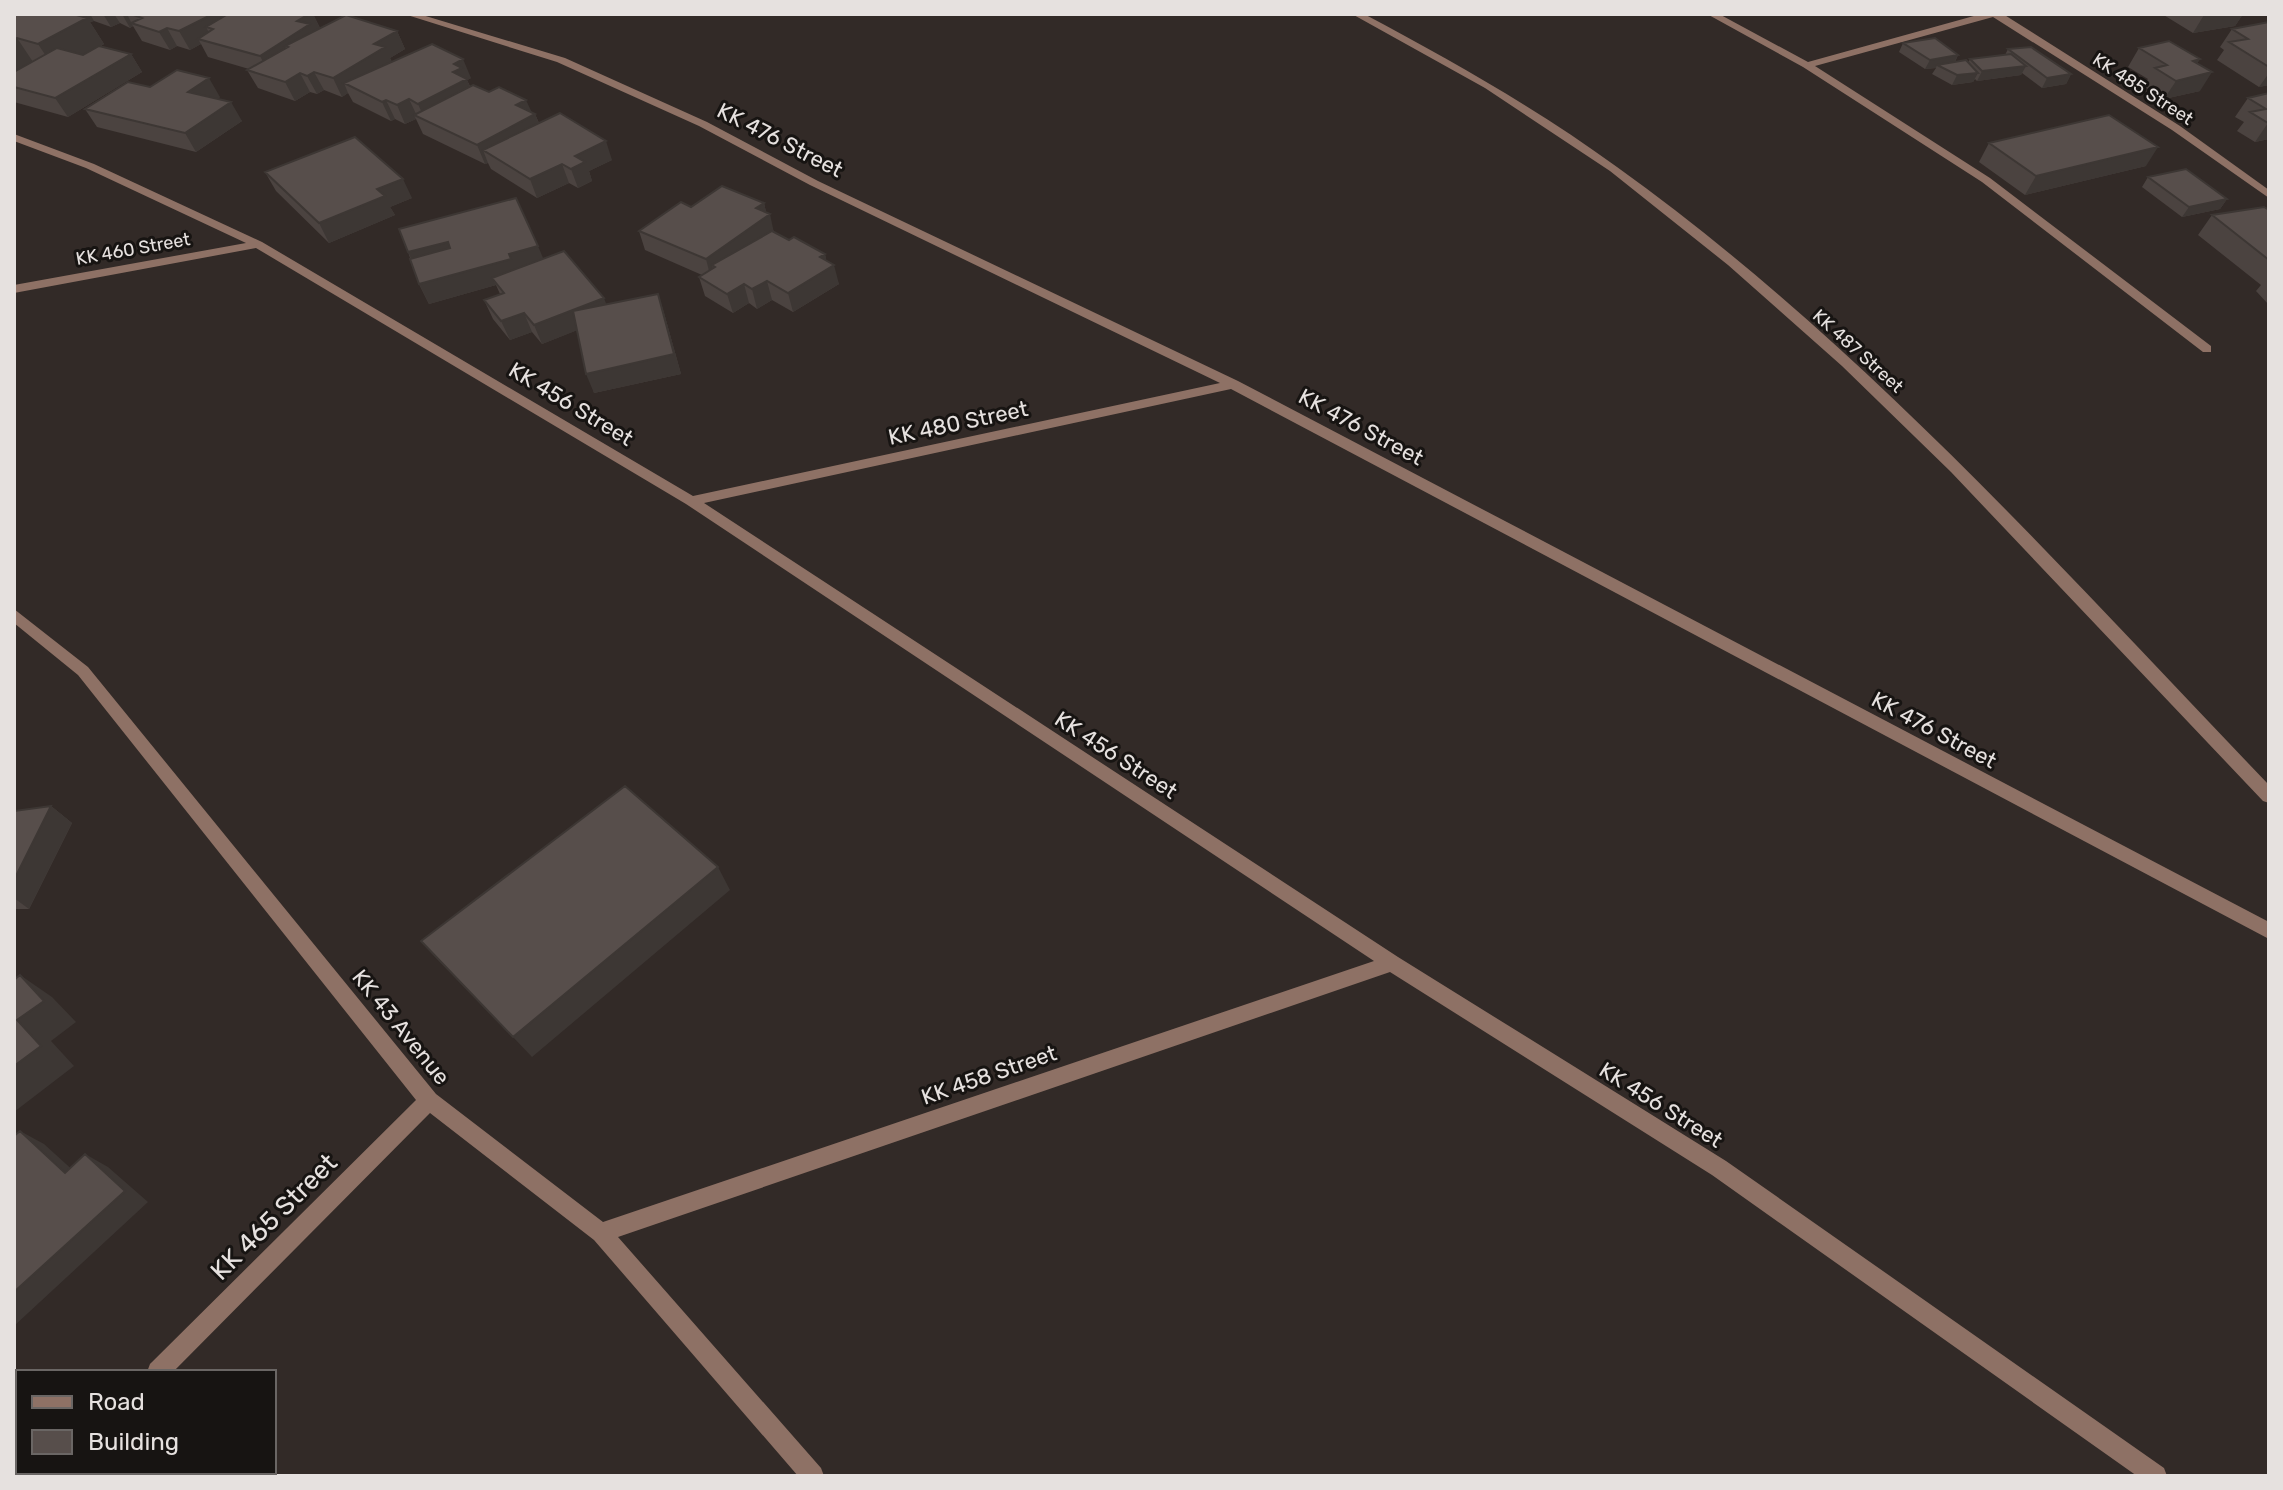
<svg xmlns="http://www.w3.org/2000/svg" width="2283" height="1490" viewBox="0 0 2283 1490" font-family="Rubik,sans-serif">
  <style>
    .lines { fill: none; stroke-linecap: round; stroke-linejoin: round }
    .minor { fill: #8e7165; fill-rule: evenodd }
    .wall { fill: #4b4340 }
    .shaded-wall { fill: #3d3734 }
    .building { fill: #574e4b; stroke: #3d3734; stroke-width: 2 }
    .labels { text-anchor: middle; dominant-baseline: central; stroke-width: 6; stroke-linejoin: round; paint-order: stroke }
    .far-street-label { font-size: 18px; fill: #e6e1df; stroke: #171412 }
    .street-label { font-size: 22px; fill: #e6e1df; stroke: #171412 }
    .near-street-label { font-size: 26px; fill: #e6e1df; stroke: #171412 }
  </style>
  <rect width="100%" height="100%" fill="#322a27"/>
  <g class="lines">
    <path class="minor" d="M404,14H419L565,58L707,122L818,181L1238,381L2269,922V939L1231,389L704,503L1398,957L1726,1161L2164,1468L2167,1476H2137L1712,1175L1390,972L618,1237L821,1468L824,1476H798L594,1240L430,1113L173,1372H147L150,1364L416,1100L78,675L14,623V609L88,667L436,1094L603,1222L1374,961L686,504L256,248L14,293V285L246,243L86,168L14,141V134L94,164L262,242L693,496L1220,383L810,185L699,126L557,62Z
      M1352,14H1364C1452,61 1536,108 1617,167C1861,342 2063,570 2269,785V803L2263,801L1951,472L1842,366L1728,265L1610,171L1485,88Z
      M1707,14H1719L1808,62L1981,14H2003L2180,126L2269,190V198L2172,130L1993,17L1815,66L1990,178L2211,346V352H2203L1982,182L1803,67Z
      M45,1472H70L69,1476H44Z"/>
  </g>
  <path class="wall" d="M14,14H313L320,28L397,31L405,49L390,58L392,62L471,78L467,80L470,86L535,114L539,123L612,160L589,171L592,181L578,188L569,183L537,198L491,169L488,163L485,164L423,134L416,119L405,124L395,119L391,121L353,102L348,93L342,97L324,90L317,94L310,92L295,101L258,88L247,70L249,69L208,57L201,44L190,50L177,46L170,50L142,41L133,26L130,28L120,23L111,27L94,21L90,22L104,44L101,46L131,54L142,72L68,117L14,102Z
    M2162,14H2243L2235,26L2193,33Z
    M2269,22V85L2259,87L2217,60L2224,50L2220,47L2232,29Z
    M1903,43L1958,55L1955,62L1968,63L1970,59L2005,55L2008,49L2071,74L2066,84L2042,88L2022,73L2021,75L1977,81L1975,79L1973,82L1952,85L1932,74L1936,68L1925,69L1899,52Z
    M2139,48L2200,59L2197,63L2200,91L2164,99L2143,86L2148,79L2128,67Z
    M150,87L220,97L217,99L242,121L196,152L97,127L85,109Z
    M2269,93V139L2255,142L2237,131L2244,122L2235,117L2248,98Z
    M1989,143L2146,166L2025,195L1979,162Z
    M265,172L412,198L390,207L395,215L329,243L276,191Z
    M2148,177L2227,199L2220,209L2182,217L2142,187Z
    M764,203L766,212L774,232L789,240L825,254L826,260L839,284L793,312L772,300L757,309L749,303L733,313L705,296L699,277L702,275L645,250L639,231L691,207Z
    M2269,210V305L2256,291L2261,285L2198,235L2212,215Z
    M408,252L543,259L606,304L658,294L664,313L681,374L594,393L577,330L542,344L532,332L510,340L493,319L484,300L500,294L496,285L429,304L419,284Z
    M51,806L72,823L29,909H14V811Z"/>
  <path class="shaded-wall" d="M70,14H90L94,21L90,22L104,44L56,71L38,44Z
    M103,14H114L120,23L111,27Z
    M122,14H127L133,26L130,28Z
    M213,14H240L213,29L206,27L212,38L198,39L201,44L190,50L179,31Z
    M309,14H313L321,30L288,47L285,46L292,61L270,75L260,56L297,21Z
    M2210,14H2243L2235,26L2193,33L2204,15Z
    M167,28L177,46L170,50L159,32Z
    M397,31L405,49L390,58L393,66L344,83L348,93L342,97L333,78L374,44Z
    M17,38L35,65L14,73V40Z
    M131,54L142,72L68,117L55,98Z
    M1958,55L1953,65H1937L1936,68L1925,69L1930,60Z
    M463,59L471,78L467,80L475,98L425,120L418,104L453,72L454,64Z
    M2200,59L2188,78L2212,72L2200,91L2164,99L2176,81L2193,61Z
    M2026,66L2021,75L1977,81L1982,71Z
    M314,72L324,90L317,94L307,76Z
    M300,73L310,92L295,101L285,82Z
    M1978,73L1973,82L1952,85L1957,75Z
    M2269,73V85L2259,87Z
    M2071,74L2066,84L2042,88L2047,78Z
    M209,78L220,97L199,110L188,92Z
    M409,99L417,116L414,115L416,119L405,124L397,105Z
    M386,100L395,119L391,121L382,102Z
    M526,100L533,115L535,114L543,133L483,150L488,163L485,164L477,145L516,105Z
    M231,102L242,121L196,152L185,133Z
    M2268,123L2269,139L2255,142Z
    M606,141L612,160L589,171L592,181L578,188L571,169L575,156Z
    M2158,147L2146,166L2025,195L2036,176Z
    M562,164L569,183L537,198L530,179Z
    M403,179L412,198L390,207L395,215L329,243L319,223L377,189Z
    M2227,199L2220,209L2182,217L2189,207Z
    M764,203L767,216L770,214L774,233L715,267L712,265L715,276L711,279L706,259L756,208Z
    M448,242L457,261L417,271L408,252Z
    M538,246L546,265L492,278L496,285L429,304L419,284L509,254Z
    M825,254L828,269L834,265L839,284L793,312L788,293L820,257Z
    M767,281L772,300L757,309L752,289Z
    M744,284L749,303L733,313L727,294Z
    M658,294L664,313L681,374L594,393L586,374Z
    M604,298L611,317L542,344L534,325Z
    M524,313L532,332L510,340L501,321Z
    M51,806L72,823L29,909L14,898V880Z
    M718,867L730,890L532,1057L513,1037Z
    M20,975L52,997L76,1022L51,1041L74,1066L14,1112V1066Z
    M20,1131L44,1144L88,1184L65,1173Z
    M85,1154L108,1167L148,1202L14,1326V1292Z"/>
  <path class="building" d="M14,14H73L87,18L38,44L17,38L14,40Z
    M131,14H213L179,31L167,28L159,32L131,23L142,18Z
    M228,14H309L297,21L310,24L260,56L198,39L213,29L206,27Z
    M346,15L397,31L374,44L385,47L333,78L314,72L307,76L300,73L285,82L247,70L288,47L285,46Z
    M2269,22V67L2229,42L2248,39L2232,29Z
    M1935,38L1958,55L1930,60L1903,43Z
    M2169,41L2200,59L2193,61L2212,72L2176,81L2155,68L2167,65L2139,48Z
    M432,44L463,59L454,64L462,68L453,72L467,79L418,104L409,99L397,105L386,100L382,102L344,83Z
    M99,46L131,54L55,98L14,87V72L57,48L83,55Z
    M2031,47L2071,74L2047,78L2008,49Z
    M2011,54L2026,66L1982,71L1970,59Z
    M1966,60L1978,73L1957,75L1937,65Z
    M177,70L209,78L188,92L231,102L185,133L85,109L128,82L150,87Z
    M473,85L489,92L499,87L526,100L516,105L535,114L477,145L414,115Z
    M2269,93V123H2268L2250,112L2266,109L2248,98Z
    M560,113L606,141L575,156L585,162L571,169L562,164L530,179L483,150Z
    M2109,115L2158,147L2036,176L1989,143Z
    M355,137L403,179L377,189L385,196L319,223L265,172Z
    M2186,169L2227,199L2189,207L2148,177Z
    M722,186L764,203L756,208L770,214L706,259L639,231L681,202L691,207Z
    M516,198L538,246L509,254L511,259L419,284L410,259L450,248L448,242L408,252L399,229Z
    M2264,207L2269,210V260L2212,215Z
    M772,231L789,240L794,237L825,254L820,257L834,265L788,293L767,281L752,289L744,284L727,294L699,277L715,267L712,265Z
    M564,251L604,298L534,325L524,313L501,321L484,300L504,293L492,278Z
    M658,294L674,354L586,374L573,311Z
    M625,786L718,867L513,1037L421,941Z
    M51,806L14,880V811Z
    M20,975L44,1001L17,1020L41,1046L14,1066V980Z
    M20,1131L65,1173L85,1154L125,1191L14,1292V1136Z"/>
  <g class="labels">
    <g class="far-street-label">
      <text transform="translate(2143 89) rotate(33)">KK 485 Street</text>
      <text transform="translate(133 249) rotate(-10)">KK 460 Street</text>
      <text transform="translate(1858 351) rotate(42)">KK 487 Street</text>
    </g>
    <g class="street-label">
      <text transform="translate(780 140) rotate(27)">KK 476 Street</text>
      <text transform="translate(571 404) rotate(31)">KK 456 Street</text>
      <text transform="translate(958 423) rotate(-12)">KK 480 Street</text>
      <text transform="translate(1361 427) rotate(28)">KK 476 Street</text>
      <text transform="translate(1934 730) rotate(28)">KK 476 Street</text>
      <text transform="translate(1116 755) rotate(33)">KK 456 Street</text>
      <text transform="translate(401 1027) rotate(51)">KK 43 Avenue</text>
      <text transform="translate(989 1075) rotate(-19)">KK 458 Street</text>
      <text transform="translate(1661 1105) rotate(32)">KK 456 Street</text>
    </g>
    <g class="near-street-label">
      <text transform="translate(274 1217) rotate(-45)">KK 465 Street</text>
    </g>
  </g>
  <rect width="2283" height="1490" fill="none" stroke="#e6e1df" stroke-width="32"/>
  <rect x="16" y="1370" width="260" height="104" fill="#171412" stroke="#6a6664" stroke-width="2"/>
  <rect x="32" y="1396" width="40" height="12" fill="#8e7165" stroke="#6a6664" stroke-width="2"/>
  <text x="88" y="1410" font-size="24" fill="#e6e1df">Road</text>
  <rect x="32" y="1430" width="40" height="24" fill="#574e4b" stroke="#6a6664" stroke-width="2"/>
  <text x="88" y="1450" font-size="24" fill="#e6e1df">Building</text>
</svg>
